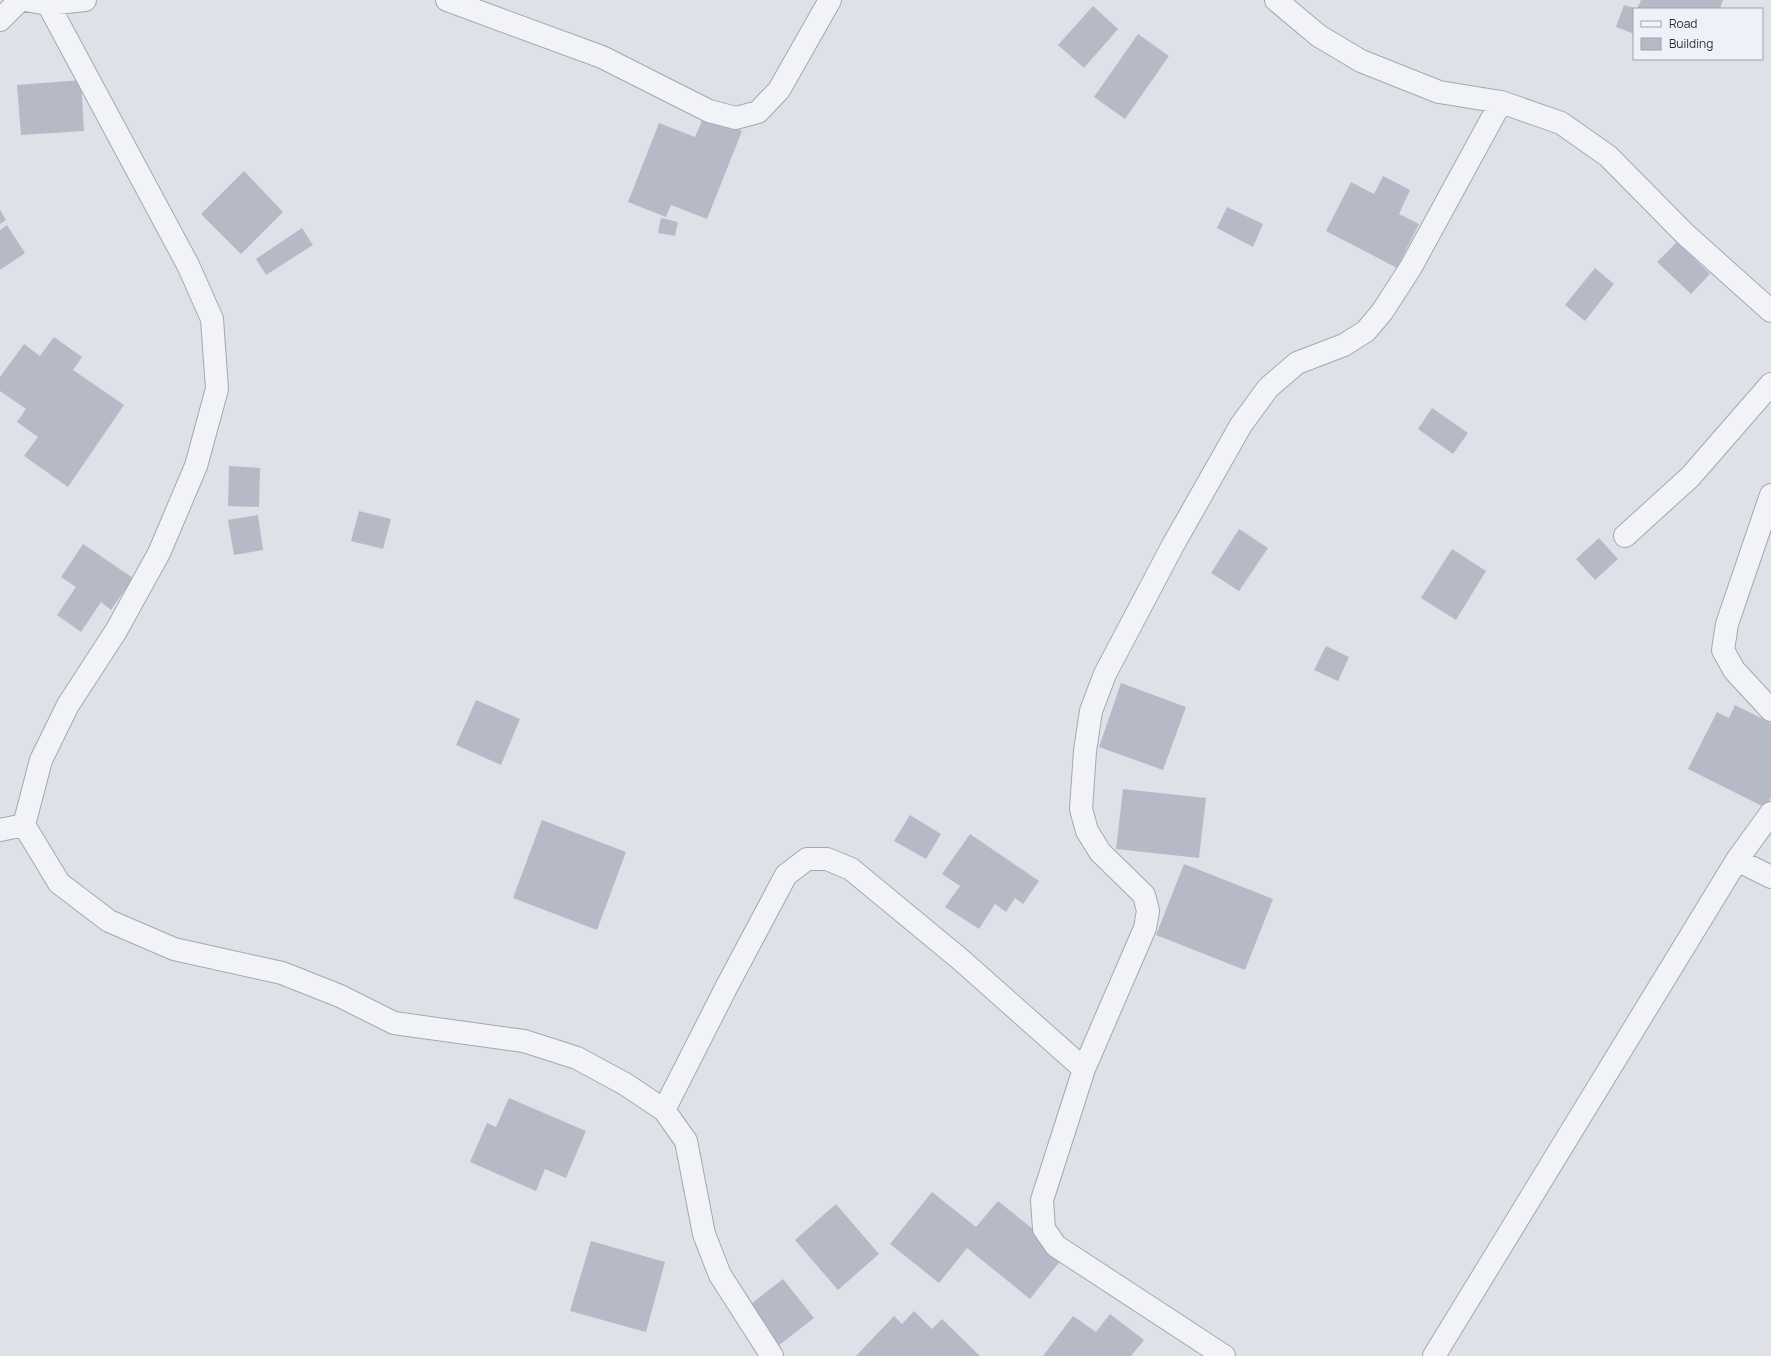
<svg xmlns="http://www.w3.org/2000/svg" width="1771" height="1356" viewBox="0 0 1771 1356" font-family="Manrope,sans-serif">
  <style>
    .building { fill: #b6bac6 }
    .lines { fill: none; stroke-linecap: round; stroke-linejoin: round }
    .minor-casing { stroke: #a4a7b3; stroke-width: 24 }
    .minor { stroke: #f2f3f7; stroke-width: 22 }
  </style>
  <rect width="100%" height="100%" fill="#dfe1e9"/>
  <path class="building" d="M1641,0H1723L1720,9H1637Z
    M1624,5L1634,8V34L1616,27Z
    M1093,6L1118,29L1084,68L1058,45Z
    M1138,34L1169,56L1125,119L1094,97Z
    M81,80L84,131L21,135L17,85Z
    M704,116L742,131L707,219L671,205L666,217L628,202L659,123L695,137Z
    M244,171L283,212L241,254L201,214Z
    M1383,176L1410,190L1399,214L1419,224L1397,268L1326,231L1351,182L1374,194Z
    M1227,207L1263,224L1253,247L1217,228Z
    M0,210L6,220L0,224Z
    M661,218L678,222L675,236L658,233Z
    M7,225L25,253L0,270V230Z
    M302,228L313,245L266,275L256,259Z
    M1677,242L1710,274L1691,294L1657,262Z
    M1595,268L1614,284L1585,321L1565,305Z
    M54,337L82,357L73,370L124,405L68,487L24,456L38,437L17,422L26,409L0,391V377L24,344L40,356Z
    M1432,408L1468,433L1453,454L1418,429Z
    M229,466L260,468L259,507L228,506Z
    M359,511L391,519L383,549L351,541Z
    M258,515L263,550L234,555L228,520Z
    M1239,529L1268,548L1239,591L1211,573Z
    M1599,538L1618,559L1595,580L1576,559Z
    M83,544L133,578L111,610L101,602L81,632L57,615L76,587L61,577Z
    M1452,549L1486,571L1456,620L1421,598Z
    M1326,646L1349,657L1338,681L1314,670Z
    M1121,683L1186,707L1163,770L1099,747Z
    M476,700L520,719L501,765L456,745Z
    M1735,705L1771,723V797L1766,808L1688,769L1717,712L1729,718Z
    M1123,789L1206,798L1199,858L1116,849Z
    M910,815L941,834L926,859L894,841Z
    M542,820L626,852L597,930L513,898Z
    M970,834L1039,881L1023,904L1015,898L1006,912L995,904L979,929L945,907L960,886L942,874Z
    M1184,864L1273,899L1245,970L1156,935Z
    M509,1098L586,1131L566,1178L545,1169L536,1191L470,1162L487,1123L496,1127Z
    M932,1192L976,1227L998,1201L1065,1255L1030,1299L967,1248L939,1283L890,1244Z
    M836,1204L879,1254L838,1290L795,1240Z
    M591,1241L665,1262L646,1332L570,1311Z
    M783,1279L814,1318L778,1346L747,1307Z
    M914,1311L932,1329L942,1319L980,1356H856L894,1316L902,1324Z
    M1110,1314L1144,1340L1131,1356H1043L1073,1316L1096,1332Z"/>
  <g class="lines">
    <g class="minor-casing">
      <path id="minor" d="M25,0L48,4L85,0
        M447,0L602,57L709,111L736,118L758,112L779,90L830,0
        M1276,0L1319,36L1361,61L1439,92L1501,102L1561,123L1608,156L1685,234L1771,311
        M48,4L188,265L212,319L217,389L196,466L159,553L116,631L68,705L41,760L24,825L59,883L109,921L174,949L282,973L340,996L394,1023L524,1041L577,1058L625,1084L664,1110L686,1141L704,1234L720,1275L772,1356
        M0,20L20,0
        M1771,495L1727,624L1723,650L1734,670L1771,710
        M1625,536L1690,477L1771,384
        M0,830L24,825
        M1737,860L1771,877
        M664,1110L727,986L786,875L807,859H827L851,869L960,959L1084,1069
        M1224,1356L1056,1246L1044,1229L1042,1200L1084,1069L1145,928L1148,911L1144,895L1100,852L1087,831L1081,809L1085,751L1091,711L1105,674L1173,545L1241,425L1268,388L1297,363L1344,345L1366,331L1382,312L1411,267L1501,102
        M1434,1356L1737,860L1771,813"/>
    </g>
    <use href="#minor" class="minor"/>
  </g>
  <rect x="1633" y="8" width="130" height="52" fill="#eef1f7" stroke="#9ea3ae"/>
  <rect x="1641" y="21" width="20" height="6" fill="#f2f3f7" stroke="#9ea3ae"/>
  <text x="1669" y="28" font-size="12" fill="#272d41">Road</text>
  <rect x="1641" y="38" width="20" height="12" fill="#b6bac6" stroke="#9ea3ae"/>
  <text x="1669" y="48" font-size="12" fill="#272d41">Building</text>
</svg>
